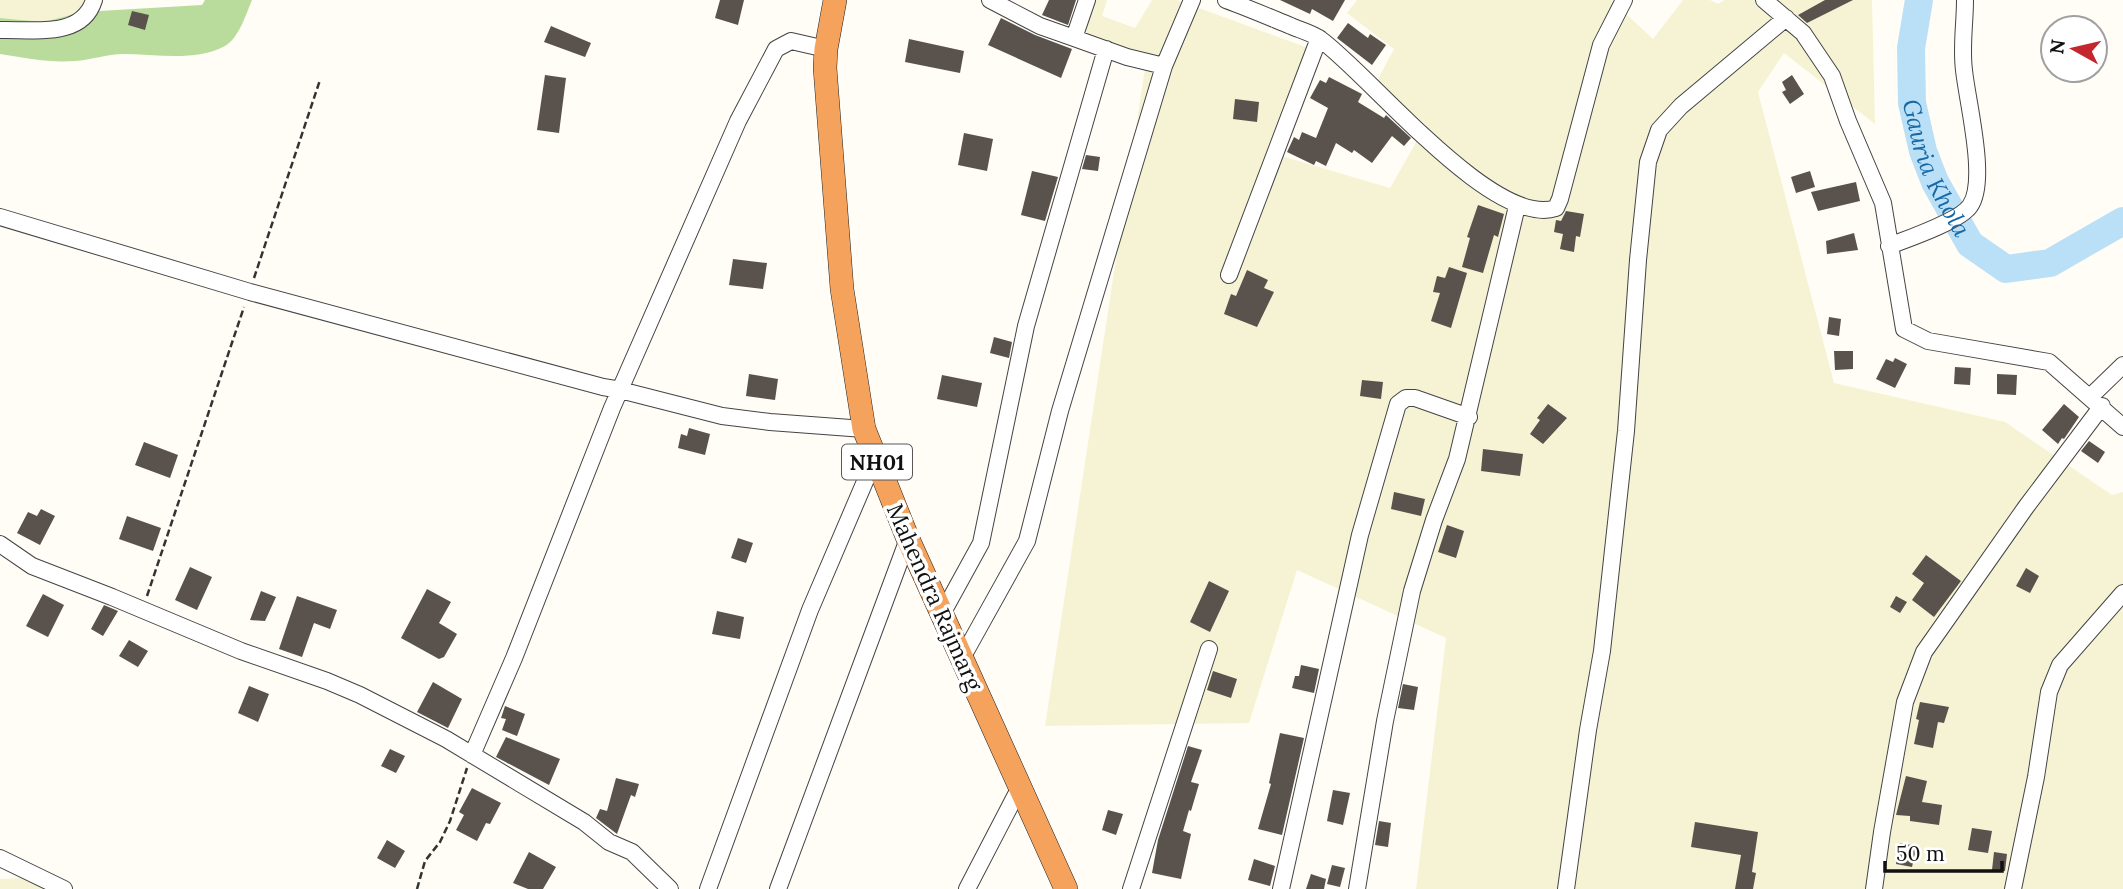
<svg xmlns="http://www.w3.org/2000/svg" width="2123" height="889" viewBox="0 0 2123 889" font-family="Lora,serif">
  <style>
    .farmland { fill: #f6f3d4 }
    .forest { fill: #b9dc9c }
    .lines { fill: none; stroke-linecap: round; stroke-linejoin: round }
    .river { stroke: #b9e0f7; stroke-width: 28 }
    .building { fill: #5a524d }
    .minor-casing { stroke: #444; stroke-width: 18 }
    .highway-casing { stroke: #222; stroke-width: 24 }
    .path { stroke: #333; stroke-width: 2.5; stroke-dasharray: 7 3.5; stroke-linecap: butt }
    .minor { stroke: #fff; stroke-width: 16 }
    .highway { stroke: #f5a25d; stroke-width: 23 }
    .labels { text-anchor: middle; dominant-baseline: central; stroke-width: 7; stroke-linejoin: round; paint-order: stroke }
    .shield { fill: #fff; stroke: #585858; stroke-width: 2 }
    .shield-label { font-size: 21px; font-weight: bold; fill: #111 }
    .street-label { font-size: 23px; fill: #111; stroke: #fff }
    .water-label { font-size: 24px; font-style: italic; fill: #1768a6; stroke: #fff }
  </style>
  <rect width="100%" height="100%" fill="#fffdf5"/>
  <path class="farmland" d="M0,0H86L82,12L45,22L0,18Z
    M1085,0H1107L1102,16L1135,28L1152,0H1177L1319,52L1275,154L1390,188L1426,125L1377,81L1394,49L1347,13L1357,0H1611L1653,39L1683,0H1710L1718,4L1724,0H1872L1875,124L1784,53L1758,92L1834,383L2005,422L2112,495L2123,492V889H1416L1446,638L1297,570L1249,723L1045,726L1145,68L1084,35Z
    M41,877L66,889H0V879Z"/>
  <path class="forest" d="M205,0H252C246,14 239,38 225,46C195,62 156,54 123,54C107,54 91,60 75,61C50,63 25,58 0,54V18L44,22L82,12L202,5Z"/>
  <g class="lines">
    <path class="river" id="s1" d="M1919,0L1911,48L1912,103L1923,151L1935,182L1970,244L2006,269L2050,263L2123,221"/>
  </g>
  <path class="building" d="M720,0H744L738,25L715,18Z
    M1049,0H1076L1068,25L1042,15Z
    M1280,0H1345L1333,21L1312,9L1310,14Z
    M1825,0H1853L1807,23L1798,15Z
    M132,11L149,15L145,30L128,25Z
    M1001,18L1035,35L1072,49L1061,78L988,45Z
    M1348,23L1368,38L1370,34L1386,45L1372,65L1337,38Z
    M551,26L591,43L585,57L544,42Z
    M909,39L964,51L960,73L905,62Z
    M545,75L566,78L559,133L537,130Z
    M1792,75L1804,94L1790,104L1782,92L1786,90L1782,82Z
    M1329,77L1362,94L1358,102L1384,118L1386,115L1411,138L1404,146L1392,136L1372,163L1354,150L1352,153L1336,143L1326,166L1316,161L1314,165L1287,152L1294,137L1299,140L1302,132L1316,138L1328,108L1310,98L1320,80L1326,83Z
    M1235,99L1259,102L1257,122L1233,119Z
    M964,133L993,139L987,171L958,165Z
    M1086,155L1100,157L1098,171L1082,169Z
    M1032,171L1058,177L1045,221L1021,215Z
    M1810,171L1815,187L1796,193L1791,177Z
    M1856,182L1860,201L1818,211L1811,192Z
    M1478,205L1504,214L1498,237L1494,235L1483,273L1462,267L1470,238L1467,237Z
    M1566,211L1584,214L1580,237L1576,236L1574,252L1560,249L1563,234L1554,232L1556,220L1561,221Z
    M1854,233L1858,250L1827,254L1826,241Z
    M733,259L767,263L763,289L729,285Z
    M1449,267L1467,273L1451,328L1431,321L1440,293L1433,292L1437,276L1445,278Z
    M1247,270L1268,280L1264,288L1274,292L1257,327L1224,314L1231,294L1236,296Z
    M1829,317L1841,319L1839,336L1827,334Z
    M994,337L1012,342L1009,358L990,353Z
    M1834,351H1853V369L1835,370Z
    M1895,358L1907,364L1895,388L1876,379L1886,359L1893,362Z
    M1955,367L1971,368L1970,385L1954,384Z
    M749,374L778,379L775,400L746,396Z
    M1997,374L2017,375L2016,395L1997,394Z
    M942,375L982,383L977,407L937,399Z
    M1362,380L1383,382L1381,399L1360,396Z
    M1548,404L1567,418L1543,444L1530,434L1540,420L1537,418Z
    M2064,404L2079,417L2064,439L2062,438L2058,444L2042,430Z
    M689,428L710,434L705,455L678,448L681,434L687,436Z
    M2089,441L2105,452L2098,463L2081,451Z
    M144,442L178,455L170,478L135,465Z
    M1483,449L1523,454L1520,476L1481,471Z
    M1394,492L1425,499L1421,516L1391,509Z
    M41,509L55,516L40,545L17,533L28,512L37,516Z
    M127,516L161,528L153,551L119,539Z
    M1447,525L1464,531L1456,558L1438,552Z
    M738,538L753,543L746,563L731,558Z
    M1926,555L1961,581L1934,617L1912,600L1924,583L1912,574Z
    M190,567L212,577L197,610L175,600Z
    M2026,568L2039,576L2030,593L2016,586Z
    M1209,581L1229,591L1210,632L1190,622Z
    M427,589L451,602L439,623L457,634L444,657L439,659L401,638Z
    M261,591L276,597L265,621L250,620Z
    M43,594L64,605L48,637L26,626Z
    M297,596L337,610L330,629L314,623L302,657L279,649Z
    M1896,596L1907,602L1900,613L1890,607Z
    M104,605L118,611L103,636L91,629Z
    M717,611L744,617L740,639L712,634Z
    M129,640L148,651L138,667L119,656Z
    M1301,665L1319,669L1314,693L1292,688L1295,676H1299Z
    M1213,671L1237,679L1231,698L1207,690Z
    M433,682L462,699L448,728L417,712Z
    M1403,684L1418,687L1414,710L1398,708Z
    M249,686L269,694L258,722L238,713Z
    M1920,702L1949,707L1944,723L1938,722L1933,748L1914,744L1919,720L1916,719Z
    M505,706L525,714L517,736L502,730L506,719L501,718Z
    M1280,733L1304,738L1282,835L1258,829L1271,784L1269,783Z
    M506,737L560,759L549,785L496,757Z
    M1188,746L1202,750L1191,782L1199,784L1191,811L1189,810L1183,831L1191,834L1181,879L1152,873L1158,840Z
    M390,749L405,756L396,773L381,766Z
    M1906,776L1927,781L1922,802L1942,805L1939,825L1910,821V816L1896,815Z
    M616,778L639,784L635,797L631,795L617,834L596,818L600,809L607,811Z
    M472,788L501,803L490,824L486,823L477,841L456,830L464,815L459,812Z
    M1333,790L1350,793L1343,825L1327,821Z
    M1108,810L1123,814L1116,835L1102,830Z
    M1379,821L1391,823L1388,847L1375,845Z
    M1695,822L1758,832L1752,872L1756,873L1753,889H1735L1741,855L1691,847Z
    M1972,828L1992,831L1988,853L1968,850Z
    M387,840L405,851L395,868L377,858Z
    M1900,843L1917,846L1912,867L1896,864Z
    M529,852L556,867L543,889H528L513,883Z
    M1994,852L2007,854L2005,871L1992,870Z
    M1254,859L1275,866L1270,886L1248,880Z
    M1332,865L1345,868L1340,887L1327,884Z
    M1311,874L1326,879L1324,889H1306Z"/>
  <g class="lines">
    <g class="minor-casing">
      <path id="minor" d="M990,0L1040,26L1074,38L1087,0
        M1226,0C1248,8 1269,17 1291,26C1300,30 1312,33 1320,39C1370,75 1493,229 1556,208L1560,199L1601,45L1624,0
        M1764,0L1803,33L1832,76L1848,121L1883,203L1904,329L1928,341L2049,362L2123,427
        M0,30C33,29 82,39 94,0
        M1074,38L1127,57L1164,66L1192,0
        M0,217L250,292L603,387L621,390
        M1889,246C1907,239 1960,221 1970,206C1988,181 1967,101 1964,70C1961,47 1965,23 1965,0
        M1229,275L1319,38
        M620,390L722,416L770,422L864,429
        M2090,397L2123,365
        M0,544L32,566L112,597L241,651L327,681L360,695L446,739L584,822L609,842L632,852L670,889
        M942,614L981,543L1026,326L1106,49
        M962,658L1027,541L1060,411L1164,66
        M472,755L514,658L612,408L738,121L776,49L791,41L826,49
        M0,858L64,889
        M708,889L810,610L875,458
        M778,889L908,539
        M967,889L1020,787
        M1131,889L1209,649
        M1281,889L1360,535L1398,404L1406,398H1415L1469,417
        M1357,889L1385,721L1412,591L1434,520L1457,459L1517,206
        M1566,889L1588,730L1602,651L1626,431L1638,260L1648,162L1659,130L1681,106L1786,18
        M1874,889L1882,832L1905,702L1924,652L2026,507L2102,406
        M2013,889L2036,777L2049,692L2060,665L2123,593"/>
    </g>
    <g class="highway-casing">
      <path id="highway" d="M835,0L826,49L825,68L842,289L864,429L908,539L1066,889"/>
    </g>
    <path class="path" d="M254,278L320,80
      M147,596L244,307
      M417,889L425,861L440,842L450,821L467,768"/>
    <use href="#minor" class="minor"/>
    <use href="#highway" class="highway"/>
  </g>
  <g class="labels">
    <rect class="shield" x="842" y="444.5" width="70" height="35" rx="5"/>
    <g class="shield-label">
      <text x="877" y="462">NH01</text>
    </g>
    <g class="street-label">
      <text transform="translate(935 597) rotate(66)">Mahendra Rajmarg</text>
    </g>
    <g class="water-label">
      <text stroke="none"><textPath href="#s1" startOffset="173">Gauria Khola</textPath></text>
    </g>
  </g>
  <g transform="translate(2074 49) rotate(278)"><circle r="33" fill="#ffffff" stroke="#a0a0a0" stroke-width="2"/>
  <path d="M0-5L12 26L0 18L-12 26Z" fill="#c4262e"/>
  <text y="-10" font-size="19" font-weight="bold" text-anchor="middle" fill="#111111">N</text>
  </g>
  <path d="M1885 861v10h117v-10" fill="none" stroke="#111111" stroke-width="3.5"/>
  <text x="1896" y="861" font-size="21" fill="#111111" stroke="#ffffff" stroke-width="5" paint-order="stroke">50 m</text>
</svg>
